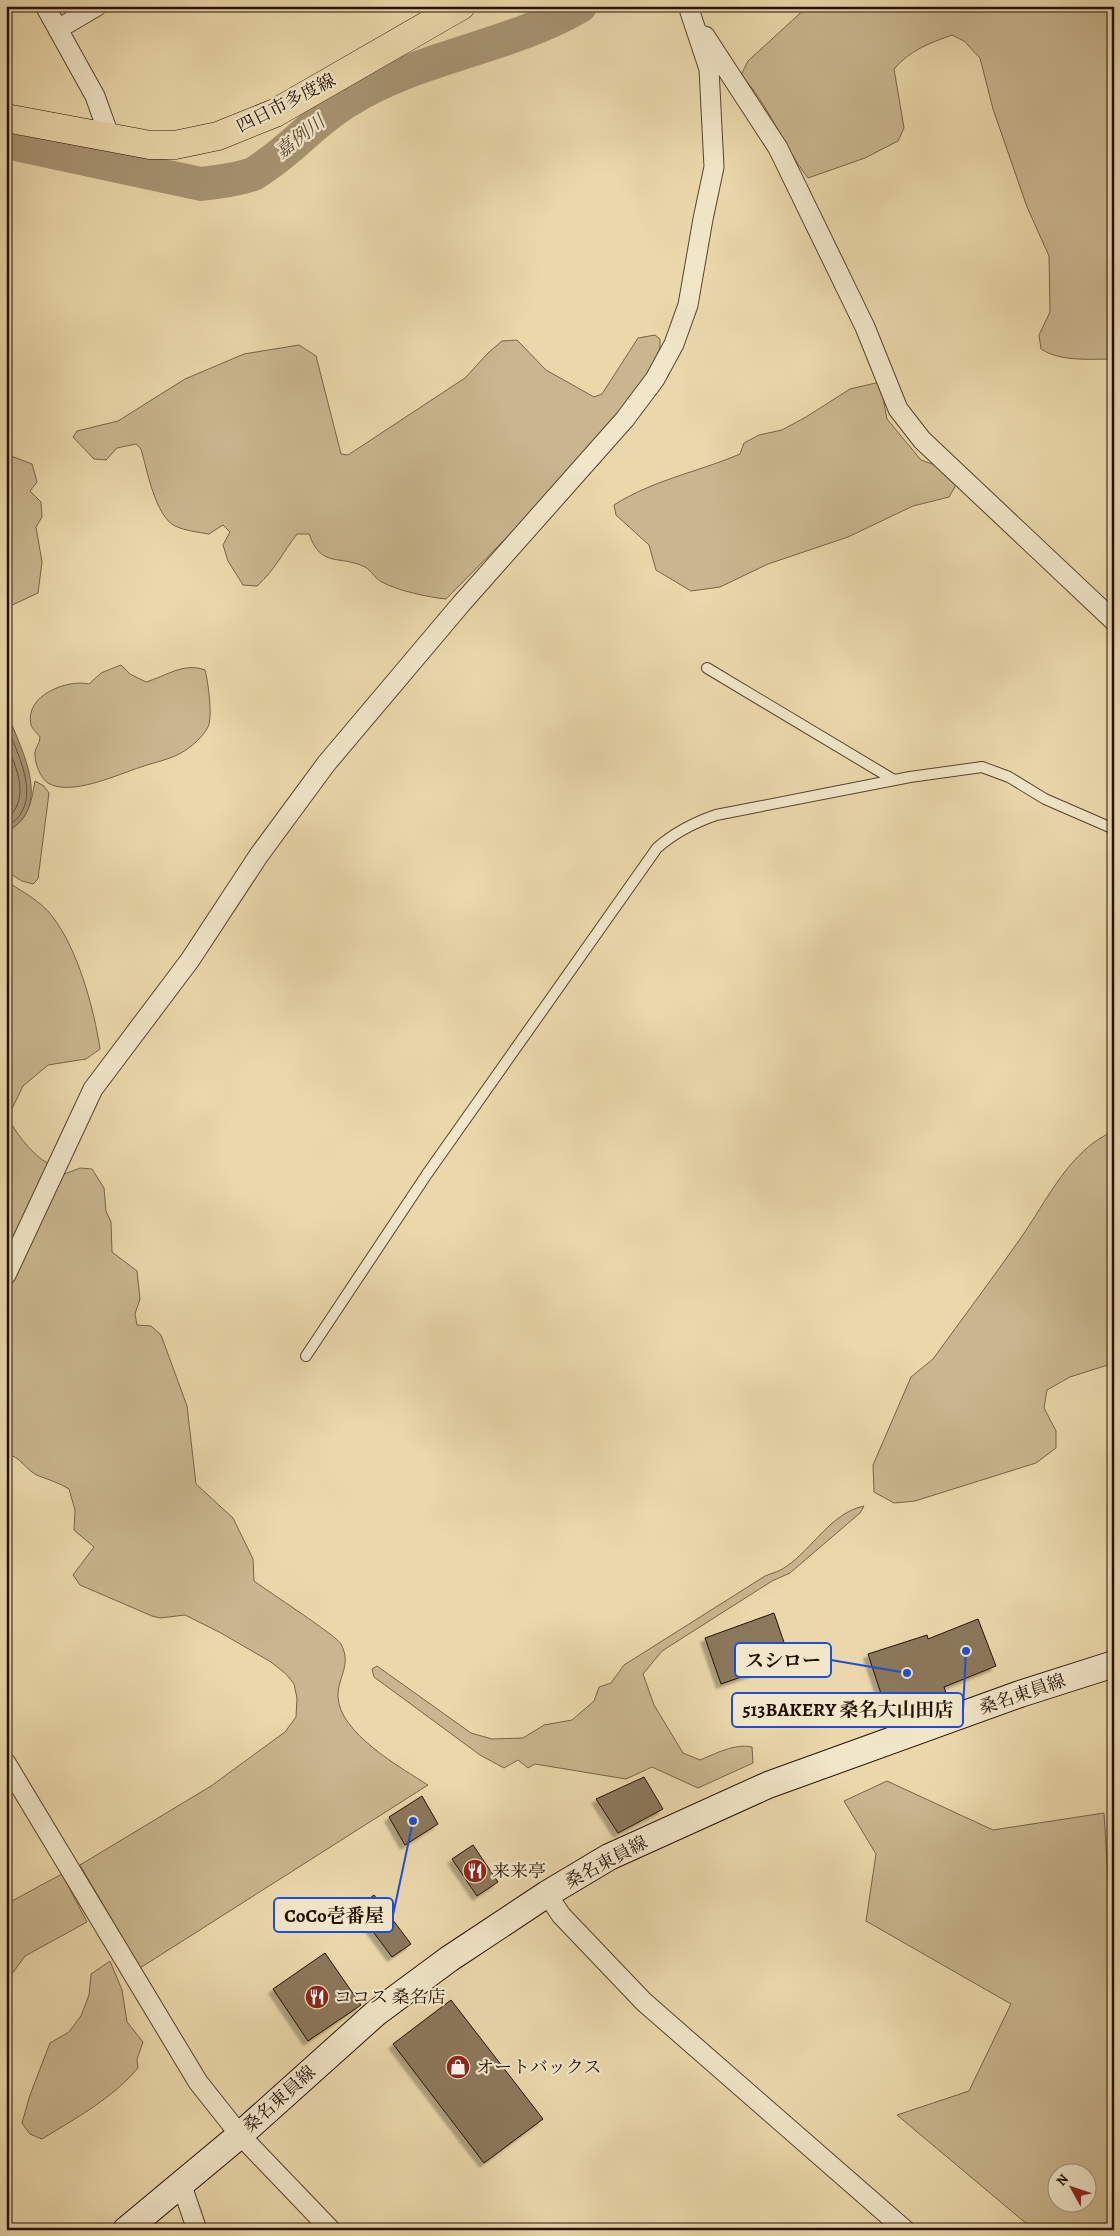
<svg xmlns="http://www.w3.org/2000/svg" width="1120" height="2236" viewBox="0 0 1120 2236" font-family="Alegreya,'Noto Serif JP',serif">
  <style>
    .green { fill: #c9b68e; stroke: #776348; fill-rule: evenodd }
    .water { fill: #a79472; stroke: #735f46 }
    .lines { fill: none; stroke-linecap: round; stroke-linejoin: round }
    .shore { stroke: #66523a; stroke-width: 1 }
    .river { stroke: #a79472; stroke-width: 34 }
    .building { fill: #8b785a; stroke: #251003; filter: url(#shadow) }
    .service-casing { stroke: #56422d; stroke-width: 12 }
    .minor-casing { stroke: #56422d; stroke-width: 21 }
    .secondary-casing { stroke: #251003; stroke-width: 28 }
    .primary-casing { stroke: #251003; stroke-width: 29 }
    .service { stroke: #f1e6c8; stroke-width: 10 }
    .minor { stroke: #f1e6c8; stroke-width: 19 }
    .secondary { stroke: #f1e6c8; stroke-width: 26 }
    .primary { stroke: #ead8ab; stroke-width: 28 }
    .labels { text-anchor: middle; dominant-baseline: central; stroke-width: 4.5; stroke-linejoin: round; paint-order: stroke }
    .street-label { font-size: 18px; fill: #251003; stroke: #f1e6c8 }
    .poi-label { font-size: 18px; fill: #251003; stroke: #f1e6c8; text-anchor: start }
    .water-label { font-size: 19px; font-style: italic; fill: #604b35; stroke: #f1e6c8 }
    .leader { fill: none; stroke: #1d4ed8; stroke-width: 2 }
    .callout-dot { fill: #1d4ed8; stroke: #f1e6c8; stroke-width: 2 }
    .callout { fill: #f1e6c8; stroke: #1d4ed8; stroke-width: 2 }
    .callout-label { font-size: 19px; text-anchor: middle; font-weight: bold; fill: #251003 }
  </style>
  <defs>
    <filter id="shadow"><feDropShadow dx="-4.5" dy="4.5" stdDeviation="1" flood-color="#0004"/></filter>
  </defs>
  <rect width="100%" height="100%" fill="#ead8ab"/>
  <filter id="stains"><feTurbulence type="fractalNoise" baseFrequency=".004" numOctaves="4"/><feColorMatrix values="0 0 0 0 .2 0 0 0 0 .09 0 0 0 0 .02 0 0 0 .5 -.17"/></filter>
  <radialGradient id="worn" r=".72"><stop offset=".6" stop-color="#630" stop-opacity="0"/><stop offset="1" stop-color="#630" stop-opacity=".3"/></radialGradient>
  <path class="green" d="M808,6H1114V359C1090,359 1061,362 1041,349L1039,335L1050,312L1049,256L1027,207L993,109L980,58L964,41L952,35C930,43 910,50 894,69L904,128L898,141L865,158L808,178C783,146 769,105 741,75L748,61Z
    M655,335L660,339V348L644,388L594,449L446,599C428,597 398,591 382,582C375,579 371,570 365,567C338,554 322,569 309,534H297C283,552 275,570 257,586L243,585L228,561L223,545L230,532L223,525L209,534C198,532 186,531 175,526C155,516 147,469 141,449L136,444L117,448L106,460L94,459L73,437L77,431L118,421L185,379L244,354L299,345L316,356L341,454L348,455L465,378L488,353L502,341L517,340L546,370L594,397L602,394L638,338Z
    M880,382L887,419L921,460L935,465L956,485L949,497L913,506L848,537L768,564L720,587L691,591L656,570L649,545L616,515L614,505C653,480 698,472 740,454L744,443L759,435L782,430L806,417L850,389Z
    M6,457H14L32,464L37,482L30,491L41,502L42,517L36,527L42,562L38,593L6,608Z
    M121,665L130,674L146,682C166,676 184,662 205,670C208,681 213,717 208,727C205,733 196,743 190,747C175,759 158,761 141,767C119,774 70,797 48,783C40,778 34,761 35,752C36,747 40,743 40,737C38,734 32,729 31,725C24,695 68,679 89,684L101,673Z
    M35,781L44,786L49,793L38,879L33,884L22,881L6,871V832C28,821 31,804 35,781Z
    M6,881C21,891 41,901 52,916C78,949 94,1009 100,1049L86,1059L48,1065L23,1086L8,1117C14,1131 34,1157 48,1163L6,1259Z
    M1114,1131V1363L1070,1377L1047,1390L1044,1408L1056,1431V1448L1036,1463L915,1501L894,1503L874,1492L873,1465L911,1377L933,1359C962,1319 992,1279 1020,1239C1047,1201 1069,1150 1114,1131Z
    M80,1168L92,1169L104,1188L106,1211L111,1222L112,1252L137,1271L140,1299L135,1314L137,1325L151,1326L161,1335L187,1406L196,1484L233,1518L253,1559L254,1581C266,1590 337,1636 341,1644C352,1665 338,1676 338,1696C338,1732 401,1768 428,1785L140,1968L80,1865L211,1786L285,1732L296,1717L297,1698L294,1684L286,1674L271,1662L221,1633L185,1615L160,1618L152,1616L80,1585L73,1575L94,1547L74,1530L75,1510L69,1489C59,1483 50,1480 39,1476C26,1471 21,1456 6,1454V1296L62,1175Z
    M864,1506L860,1513L790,1573L772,1581L662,1651L643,1674L654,1705L683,1753L700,1760C715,1754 735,1743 752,1747L753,1763L698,1788L652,1767L626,1779L535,1764L528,1768L518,1760L504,1768L480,1755L374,1677L372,1669L377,1666L471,1733L492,1739L523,1738L544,1725L572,1720L594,1701L599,1687L611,1683L624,1665L765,1576C772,1573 781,1571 787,1566C813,1548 831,1513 864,1506Z
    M887,1781L993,1830L1104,1813L1111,1927L1114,1930V2230H1034L897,2115L969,2091L1011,2004L866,1921L876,1854L844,1801ZM1058,2174H1088V2204H1058Z
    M62,1874L87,1922L25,1956L6,1982V1897L10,1902Z
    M110,1961L122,1990L127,2022L143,2042L137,2059L138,2068C113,2098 76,2118 42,2139L30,2134L22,2123L30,2095L50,2043L69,2032L81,2016L89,1995L91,1974Z"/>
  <path class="water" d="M6,710C20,748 55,806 6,832Z"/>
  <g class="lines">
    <path class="shore" d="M6,724C18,755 46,805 6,827
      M6,742C16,768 32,798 6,820"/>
    <path class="river" d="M6,142L201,184C217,182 237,180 253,174C259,171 266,165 272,161C298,142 321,116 349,100C420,56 508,48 580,6"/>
  </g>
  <path class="building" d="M774,1613L790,1660L721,1684L705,1638Z
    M978,1619L996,1666L944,1687L946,1693L887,1712L868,1654L927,1635L928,1639Z
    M644,1777L663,1809L618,1833L596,1799Z
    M422,1796L438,1824L405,1845L389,1817Z
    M473,1845L498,1882L477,1896L452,1859Z
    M374,1895L411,1944L392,1957L356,1909Z
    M325,1953L361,2005L308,2041L273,1989Z
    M451,2000L543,2119L484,2163L393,2044Z"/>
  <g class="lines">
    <g class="service-casing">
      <path id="service" d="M707,668L894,780
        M306,1356L427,1174L657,848C675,832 693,823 716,815L910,777L982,767L1009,777L1045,799L1114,829"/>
    </g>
    <g class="minor-casing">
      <path id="minor" d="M45,6L95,96L110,138
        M58,29L97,6
        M705,36L778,148L865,327L898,409L922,440L1114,621
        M6,1275L93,1089L190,960L259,855L326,764L461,604L625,419L655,379L674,344L688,305L703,219L714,167L709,69L690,12
        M6,1763L198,2082L240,2135L331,2230
        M547,1894L561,1915L644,2002L905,2230
        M181,2183L197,2230"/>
    </g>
    <g class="secondary-casing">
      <path id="secondary" d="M126,2230L240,2135L376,2013L449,1959L547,1894L609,1857L768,1785L1020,1694L1114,1664"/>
    </g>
    <g class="primary-casing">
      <path id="primary" d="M6,118L150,145H175L218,136L275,113L461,6"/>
    </g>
    <use href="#service" class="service"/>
    <use href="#minor" class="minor"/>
    <use href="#secondary" class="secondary"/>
    <use href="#primary" class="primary"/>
  </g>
  <defs>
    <g id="restaurant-disc" transform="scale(1.25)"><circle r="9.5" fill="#8f2418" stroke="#f1e6c8"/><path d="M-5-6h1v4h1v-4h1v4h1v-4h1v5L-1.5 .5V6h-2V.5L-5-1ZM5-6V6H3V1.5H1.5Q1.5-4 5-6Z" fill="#fff"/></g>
    <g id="shop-disc" transform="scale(1.25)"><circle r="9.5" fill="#8f2418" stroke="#f1e6c8"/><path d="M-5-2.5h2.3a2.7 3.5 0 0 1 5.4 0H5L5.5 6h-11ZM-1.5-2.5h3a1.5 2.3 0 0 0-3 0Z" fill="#fff"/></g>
  </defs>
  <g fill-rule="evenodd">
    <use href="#restaurant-disc" x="475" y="1871"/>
    <use href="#restaurant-disc" x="317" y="1997"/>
    <use href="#shop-disc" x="458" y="2067"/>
  </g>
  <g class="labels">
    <g class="street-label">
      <text transform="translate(286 103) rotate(-27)">四日市多度線</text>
      <text transform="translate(1022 1694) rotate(-19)">桑名東員線</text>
      <text transform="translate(606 1862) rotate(-28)">桑名東員線</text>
      <text transform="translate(279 2099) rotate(-42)">桑名東員線</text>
    </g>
    <g class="poi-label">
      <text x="492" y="1871">来来亭</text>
      <text x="334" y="1997">ココス 桑名店</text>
      <text x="476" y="2067">オートバックス</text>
    </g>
    <g class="water-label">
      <text transform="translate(300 137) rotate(-38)">嘉例川</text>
    </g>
  </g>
  <path class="leader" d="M907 1673L831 1660M966 1651L963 1710M413 1821L393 1915"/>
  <g class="callout-dot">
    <circle cx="907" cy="1673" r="5"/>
    <circle cx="966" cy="1651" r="5"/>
    <circle cx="413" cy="1821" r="5"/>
  </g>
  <g class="callout">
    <rect x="735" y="1643" width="96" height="34" rx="5"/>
    <rect x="732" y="1693" width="231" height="34" rx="5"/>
    <rect x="274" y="1898" width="119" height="34" rx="5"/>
  </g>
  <g class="callout-label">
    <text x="783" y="1667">スシロー</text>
    <text x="848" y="1716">513BAKERY 桑名大山田店</text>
    <text x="334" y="1922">CoCo壱番屋</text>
  </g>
  <rect width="1120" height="2236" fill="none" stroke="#ead8ab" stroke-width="25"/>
  <rect x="8" y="8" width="1105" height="2221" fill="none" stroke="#251003" stroke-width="2.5"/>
  <rect x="12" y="12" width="1095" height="2211" fill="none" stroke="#251003"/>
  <g transform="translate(1072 2188) rotate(310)"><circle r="24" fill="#f1e6c8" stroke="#9f9079"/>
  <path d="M0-4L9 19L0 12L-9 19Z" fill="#8f2418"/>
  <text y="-8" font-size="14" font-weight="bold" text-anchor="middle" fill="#251003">N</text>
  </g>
  <rect width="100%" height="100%" filter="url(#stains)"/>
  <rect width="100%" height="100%" fill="url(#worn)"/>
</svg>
